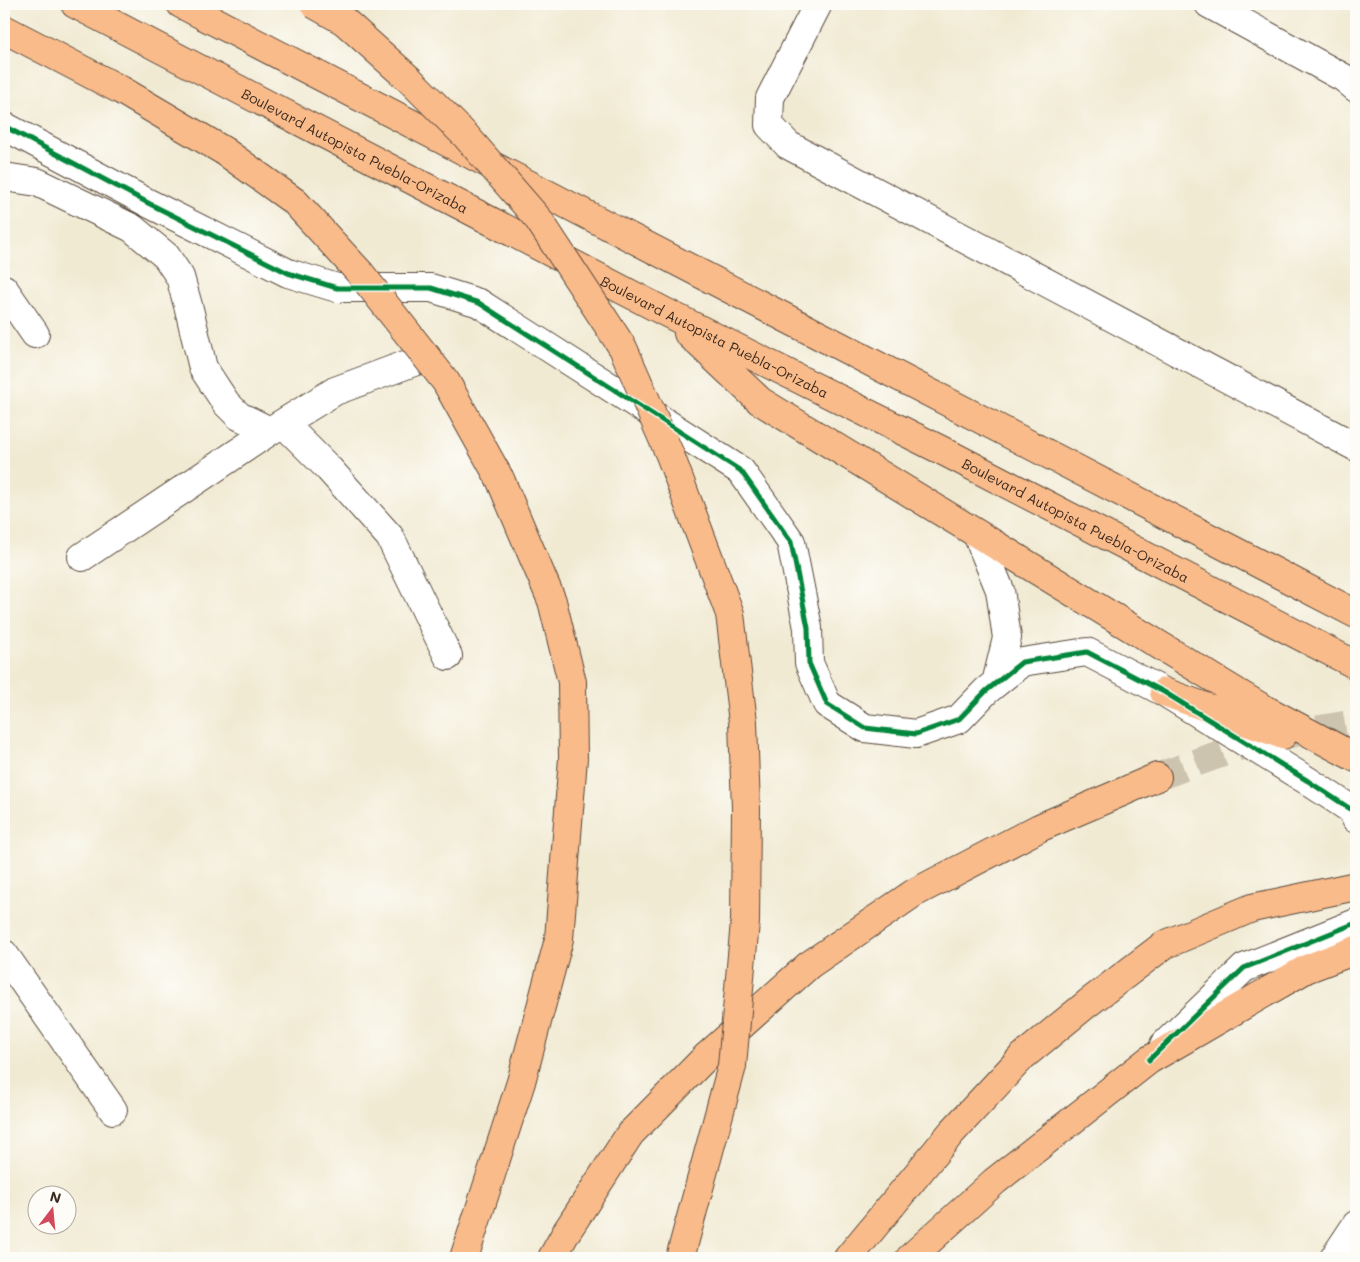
<svg xmlns="http://www.w3.org/2000/svg" width="1360" height="1262" viewBox="0 0 1360 1262" font-family="Mali,sans-serif">
  <style>
    .lines { fill: none; stroke-linecap: round; stroke-linejoin: round }
    .highway-tunnel { stroke: #cdc4af; stroke-width: 28; stroke-dasharray: 28 14; stroke-linecap: butt }
    .minor-casing { stroke: #564739; stroke-width: 30 }
    .highway-casing { stroke: #564739; stroke-width: 30 }
    .minor { stroke: #fff; stroke-width: 28 }
    .highway { stroke: #fabb8b; stroke-width: 28 }
    .highway-bridge-casing { stroke: #564739; stroke-width: 30; stroke-linecap: butt }
    .highway-bridge { stroke: #fabb8b; stroke-width: 28 }
    .cycleway-casing { stroke: #fdfcf7; stroke-width: 8 }
    .cycleway { stroke: #00873e; stroke-width: 5 }
    .labels { text-anchor: middle; dominant-baseline: central; stroke-width: 4; stroke-linejoin: round; paint-order: stroke }
    .street-label { font-size: 14px; fill: #3b2a1e; stroke: #fdfcf7 }
  </style>
  <rect width="100%" height="100%" fill="#fdfcf7"/>
  <filter id="ink" filterUnits="userSpaceOnUse"><feTurbulence type="fractalNoise" baseFrequency=".02" numOctaves="2"/><feDisplacementMap in="SourceGraphic" scale="10" xChannelSelector="R" yChannelSelector="G"/><feConvolveMatrix kernelMatrix="1 2 1 2 8 2 1 2 1" color-interpolation-filters="sRGB"/></filter>
  <filter id="wash" filterUnits="userSpaceOnUse"><feTurbulence type="fractalNoise" baseFrequency=".0096" numOctaves="4" result="noise"/><feDisplacementMap in="SourceGraphic" scale="20" xChannelSelector="R" yChannelSelector="G"/><feGaussianBlur stdDeviation="1.12" result="paint"/><feColorMatrix in="noise" values="0 0 0 0 0 0 0 0 0 0 0 0 0 0 0 0 0 1.4 0 .05"/><feComposite in="paint" operator="in"/></filter>
  <g filter="url(#wash)">
    <rect width="100%" height="100%" fill="#f1ead3"/>
  </g>
  <g filter="url(#ink)">
    <g class="lines">
      <path class="highway-tunnel" d="M1157,777L1261,739L1356,723"/>
      <g class="minor-casing">
        <path id="minor" d="M818,4L770,98L769,125L788,145L1356,447
          M1209,4L1344,78L1356,88
          M4,126L150,204L288,273L337,288H431L479,303L741,471L791,542L808,628L809,663L827,704L865,728L916,734L959,719L986,691L1022,662L1087,652L1164,692L1308,781L1352,810L1356,819
          M4,177L37,182L132,228L166,256L180,277L189,309L203,368L226,403L239,416L270,431
          M4,289L35,334
          M283,423L329,469L390,537L448,656
          M977,534L1000,590L1007,638L996,683
          M82,557L270,431L335,391L427,357
          M4,954L113,1110
          M1164,1045L1244,968L1356,923
          M1334,1258L1356,1225"/>
      </g>
      <g class="highway-casing">
        <g id="highway">
          <path id="s1" d="M75,4L665,312L947,453L1356,665"/>
          <path d="M181,4L1356,614"/>
          <path d="M4,29L121,90L224,151"/>
          <path d="M688,333L760,401L1259,706L1356,758"/>
          <path d="M1164,692L1283,735"/>
          <path d="M464,1258L521,1082L559,939L573,758L572,682L552,601L500,479"/>
          <path d="M552,1258L567,1231L630,1134L706,1057L809,965L914,893L1039,828L1157,777"/>
          <path d="M848,1258L952,1132L1022,1057L1088,1003L1164,945L1252,908L1356,886"/>
          <path d="M910,1258L995,1181L1149,1060L1306,969L1356,950"/>
        </g>
      </g>
      <use href="#minor" class="minor"/>
      <use href="#highway" class="highway"/>
      <g class="highway-bridge-casing">
        <path id="highway-bridge" d="M314,4L344,21L410,80L466,136L539,220L623,348L670,455L730,614L743,722L746,809L745,922L732,1066L680,1258
          M224,151L295,202L361,274L446,382L500,479"/>
      </g>
      <use href="#highway-bridge" class="highway-bridge"/>
      <g class="cycleway-casing">
        <path id="cycleway" d="M4,126L150,204L288,273L337,288H431L479,303L741,471L791,542L808,628L809,663L827,704L865,728L916,734L959,719L986,691L1022,662L1087,652L1164,692L1308,781L1352,810L1356,819
          M1149,1060L1244,968L1356,923"/>
      </g>
      <use href="#cycleway" class="cycleway"/>
    </g>
  </g>
  <g class="labels">
    <g class="street-label">
      <text stroke="none"><textPath href="#s1" startOffset="316">Boulevard Autopista Puebla-Orizaba</textPath></text>
      <text stroke="none"><textPath href="#s1" startOffset="721">Boulevard Autopista Puebla-Orizaba</textPath></text>
      <text stroke="none"><textPath href="#s1" startOffset="1126">Boulevard Autopista Puebla-Orizaba</textPath></text>
    </g>
  </g>
  <rect width="1360" height="1262" fill="none" stroke="#fdfcf7" stroke-width="20"/>
  <g transform="translate(52 1210) rotate(16)"><circle r="24" fill="#fdfcf7" stroke="#afa8a0"/>
  <path d="M0-4L9 19L0 12L-9 19Z" fill="#d1495b"/>
  <text y="-8" font-size="14" font-weight="bold" text-anchor="middle" fill="#3b2a1e">N</text>
  </g>
</svg>
